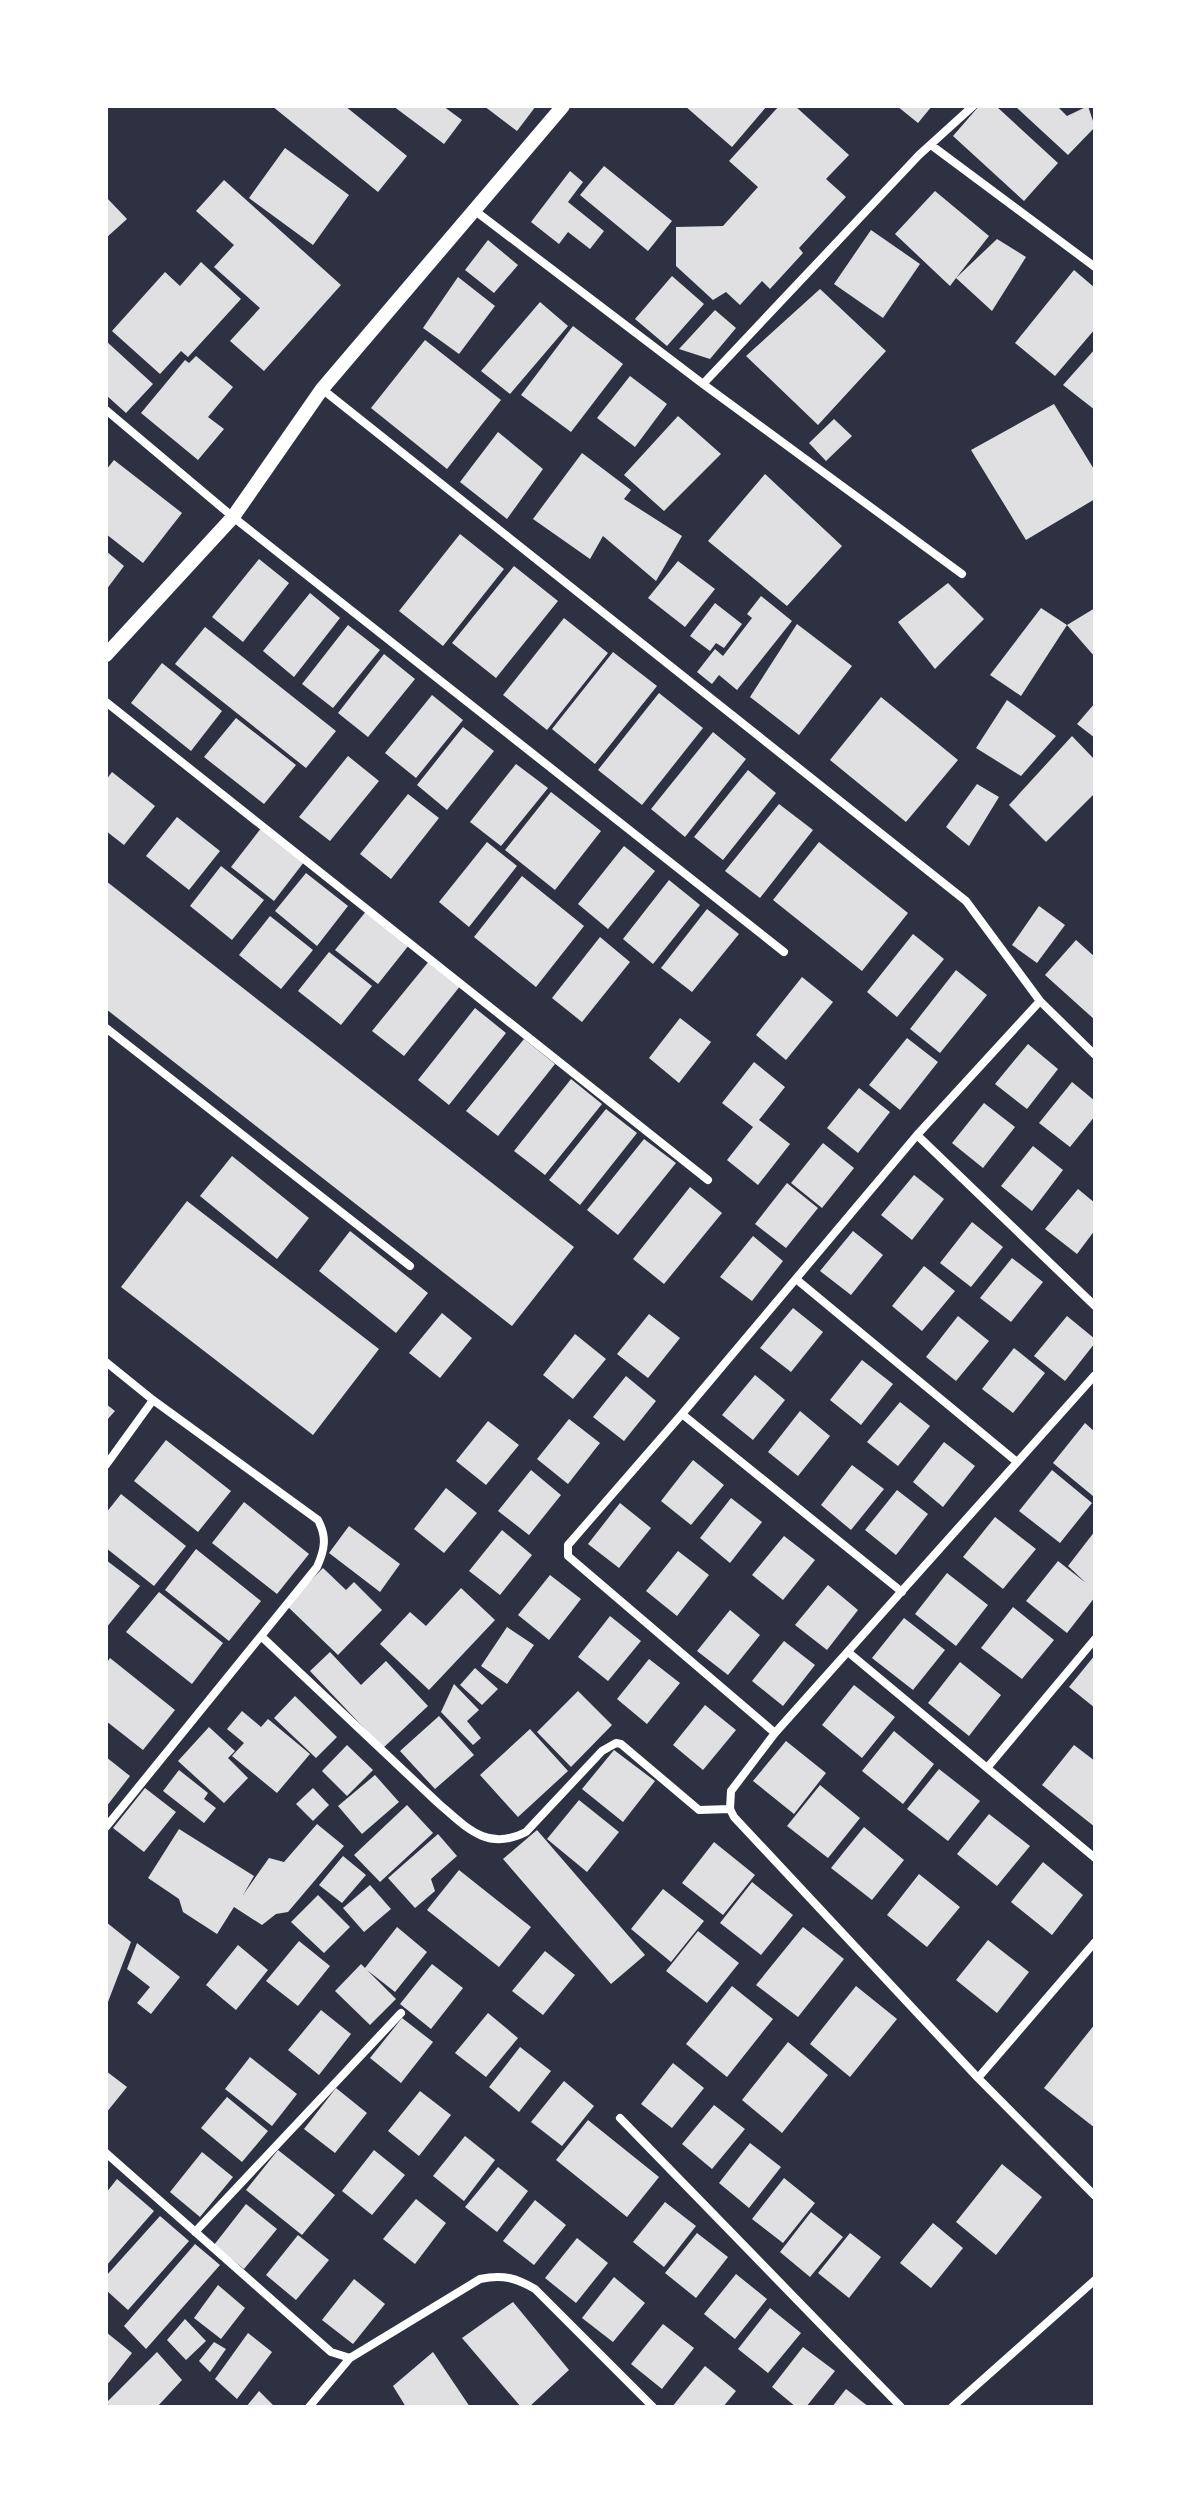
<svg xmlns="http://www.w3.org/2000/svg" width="1201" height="2513" viewBox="0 0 1201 2513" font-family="Mulish,sans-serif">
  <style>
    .building { fill: #e0e0e3 }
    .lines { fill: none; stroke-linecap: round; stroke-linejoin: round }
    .minor { stroke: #fff; stroke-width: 8 }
    .tertiary { stroke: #fff; stroke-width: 14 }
  </style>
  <rect width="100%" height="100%" fill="#2d3142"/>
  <path class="building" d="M272,106H345L407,156L378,192Z
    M393,106H443L462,120L444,144Z
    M484,106H536L517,131Z
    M685,106H767L732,147Z
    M779,106H795L849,155L826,179L846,197L799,248L803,253L770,289L762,281L740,305L726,292L713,300L676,266V227L723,226L758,187L729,161Z
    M897,106H932L918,123Z
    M979,106H996L1058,163L1024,201L953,136Z
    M1015,106H1057L1067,116L1088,106L1095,127L1068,155Z
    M285,148L349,195L313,245L249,198Z
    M604,166L672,221L648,251L580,195Z
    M570,171L583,182L568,202L604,231L590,249L568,232L559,244L531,222Z
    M224,180L341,285L264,371L230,341L260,308L214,267L234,245L196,211Z
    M935,191L989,236L956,278L997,239L1026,257L992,311L956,278L950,286L895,234Z
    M106,197L127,219L106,238Z
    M871,230L920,264L883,318L834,284Z
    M488,240L518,265L494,293L465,270Z
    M201,262L241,299L188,357L181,351L160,374L112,331L165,272L180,286Z
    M1074,270L1095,288V329L1055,376L1015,343Z
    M672,276L704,304L667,346L635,319Z
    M458,277L495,306L459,354L423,328Z
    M820,289L886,351L818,425L746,356Z
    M540,302L568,326L510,394L481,371Z
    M715,310L736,328L710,359L679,349Z
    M573,326L623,364L571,432L521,395Z
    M425,340L501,400L447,469L371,408Z
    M106,341L153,384L126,413L106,395Z
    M1095,349V410L1063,385Z
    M196,356L233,387L208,417L224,429L198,460L141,413L185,360L189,363Z
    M630,376L667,404L635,447L597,418Z
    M1054,404L1095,471V499L1026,540L971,450Z
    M678,416L721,454L664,511L624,475Z
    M834,419L852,436L826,461L809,443Z
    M498,432L543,469L507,519L460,482Z
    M582,453L631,490L624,499L682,536L656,581L603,536L590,559L533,519Z
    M114,460L182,513L143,563L106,534V470Z
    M765,474L842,546L787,606L708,541Z
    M460,534L504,569L443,646L399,611Z
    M106,551L124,566L106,590Z
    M259,559L289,583L243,642L212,617Z
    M678,561L715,589L685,627L648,598Z
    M514,566L558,601L496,678L452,643Z
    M948,583L984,619L935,669L898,622Z
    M310,593L340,618L294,677L263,651Z
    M761,596L792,621L737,690L719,675L712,684L697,672L715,649L723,656L752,618L747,614Z
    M715,603L742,624L724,648L716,643L710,651L690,636Z
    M1041,608L1067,625L1021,696L990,675Z
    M1095,608V657L1067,625Z
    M564,618L608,653L547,730L503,695Z
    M797,624L852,666L799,735L750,697Z
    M348,625L380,650L333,708L302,684Z
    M205,627L336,731L306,768L175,664Z
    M613,652L657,686L595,764L552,729Z
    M384,654L415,679L368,737L338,713Z
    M162,663L222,711L191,751L131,703Z
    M659,693L703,728L642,805L598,770Z
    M432,695L463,720L416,778L385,753Z
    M881,697L958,760L906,822L830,760Z
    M1007,700L1056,736L1021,776L976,748Z
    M1095,703V738L1077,724Z
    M236,718L296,765L264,804L204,757Z
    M463,727L494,751L447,810L417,785Z
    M713,732L746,759L685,837L651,809Z
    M1072,736L1095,760V793L1046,842L1009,805Z
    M348,756L379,781L330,841L299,817Z
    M516,764L548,788L501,846L470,822Z
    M748,770L776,793L723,860L694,837Z
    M112,772L155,806L124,845L106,831V780Z
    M977,784L999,797L969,846L946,827Z
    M551,792L601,831L555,890L505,850Z
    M408,794L439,818L391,879L360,854Z
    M779,804L813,830L760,898L725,871Z
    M177,817L220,851L189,890L146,856Z
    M262,827L304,862L274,901L231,867Z
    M487,842L517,866L469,927L439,902Z
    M819,842L908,913L862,971L773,900Z
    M624,846L655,871L608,929L578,904Z
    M221,866L264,900L232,940L190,906Z
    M306,873L348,906L317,946L275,911Z
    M522,876L584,926L536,987L474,937Z
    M669,880L700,905L653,964L623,939Z
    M106,881L574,1247L512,1326L106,1009Z
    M1039,906L1065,925L1037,963L1012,945Z
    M707,909L739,934L692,992L661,968Z
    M367,910L409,945L378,984L335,950Z
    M270,916L313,950L281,989L239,955Z
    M913,934L944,959L897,1017L867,992Z
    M600,937L630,962L582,1022L552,998Z
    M1076,940L1095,957V1020L1045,975Z
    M329,952L372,986L341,1025L298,991Z
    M430,960L461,985L404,1056L372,1031Z
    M956,970L987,995L940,1053L910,1029Z
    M802,977L833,1002L786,1060L756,1035Z
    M475,1008L506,1033L449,1105L418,1080Z
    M680,1018L711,1042L679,1083L649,1058Z
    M907,1038L938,1062L900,1110L869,1085Z
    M524,1039L555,1064L498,1136L466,1111Z
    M1028,1044L1058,1069L1027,1109L995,1084Z
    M754,1062L785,1087L759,1120L790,1144L758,1185L727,1160L753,1127L722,1103Z
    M571,1079L602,1104L545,1175L514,1151Z
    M1072,1082L1095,1101V1116L1070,1147L1039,1123Z
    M859,1088L890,1112L858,1153L827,1128Z
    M984,1103L1015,1127L983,1168L952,1143Z
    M606,1109L637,1133L580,1205L549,1180Z
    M644,1139L676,1163L618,1235L587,1210Z
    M823,1143L854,1168L822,1208L791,1183Z
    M1033,1146L1063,1170L1032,1211L1001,1186Z
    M232,1156L309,1218L277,1259L200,1196Z
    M914,1175L944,1199L912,1240L881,1215Z
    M787,1183L818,1208L786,1248L755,1224Z
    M690,1187L722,1213L664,1284L633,1259Z
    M1078,1189L1095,1203V1230L1077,1254L1045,1229Z
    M187,1201L379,1349L313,1435L121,1287Z
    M972,1222L1003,1247L971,1287L940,1263Z
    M350,1231L428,1293L396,1333L319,1271Z
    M853,1231L883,1255L851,1295L820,1271Z
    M753,1236L783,1261L752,1301L720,1277Z
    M1012,1258L1043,1282L1011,1322L980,1298Z
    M924,1266L955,1291L922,1331L892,1306Z
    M793,1308L823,1332L791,1372L760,1348Z
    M442,1313L472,1338L440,1378L409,1353Z
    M649,1314L680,1338L648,1378L617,1354Z
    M958,1316L989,1341L956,1381L926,1357Z
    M1067,1316L1095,1339V1343L1065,1381L1034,1356Z
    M575,1334L606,1359L573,1399L543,1375Z
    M1014,1348L1045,1373L1013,1413L982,1389Z
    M862,1360L893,1384L861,1425L830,1400Z
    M755,1375L785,1400L753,1440L722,1415Z
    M626,1376L656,1401L624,1441L593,1417Z
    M900,1402L930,1426L898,1466L867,1442Z
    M106,1404L115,1411L106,1421Z
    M800,1411L830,1436L798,1476L768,1452Z
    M569,1419L600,1443L568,1484L537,1459Z
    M488,1421L519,1445L486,1485L456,1461Z
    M1085,1423L1095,1432L1093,1496L1053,1463Z
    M166,1440L231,1491L198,1532L134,1481Z
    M944,1442L975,1466L943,1507L913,1482Z
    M693,1460L724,1485L691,1525L661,1501Z
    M852,1465L884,1489L851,1530L821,1505Z
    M531,1470L561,1495L529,1535L498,1511Z
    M1052,1470L1092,1503L1060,1543L1019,1511Z
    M446,1488L477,1513L444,1553L414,1529Z
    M897,1490L928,1514L896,1555L865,1530Z
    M121,1494L186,1546L154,1586L106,1548V1513Z
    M731,1498L762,1522L730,1563L700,1538Z
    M244,1502L309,1554L277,1594L212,1543Z
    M620,1503L651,1528L619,1568L588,1544Z
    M995,1517L1036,1549L1003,1589L963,1557Z
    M349,1526L400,1564L380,1592L329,1553Z
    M502,1530L532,1555L500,1595L469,1571Z
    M1095,1531V1597L1067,1633L1026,1601L1058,1561L1086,1583L1068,1566Z
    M784,1536L815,1560L783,1600L752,1575Z
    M196,1549L261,1601L229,1641L165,1590Z
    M678,1551L709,1575L677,1616L646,1591Z
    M106,1560L140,1586L106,1628Z
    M323,1568L346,1590L354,1582L382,1610L338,1655L286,1605Z
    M947,1573L988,1605L956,1646L915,1614Z
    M550,1575L581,1599L549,1640L518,1615Z
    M828,1585L858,1610L827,1650L795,1625Z
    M461,1588L495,1620L429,1690L380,1644L410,1612L426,1626Z
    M159,1592L223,1643L192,1684L126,1632Z
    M1013,1607L1054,1640L1022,1679L981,1648Z
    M730,1610L760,1635L728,1675L697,1651Z
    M610,1616L641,1641L608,1681L578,1657Z
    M904,1618L945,1650L913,1690L872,1658Z
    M507,1627L534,1645L507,1684L481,1666Z
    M784,1641L815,1665L783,1706L752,1681Z
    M330,1652L361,1685L386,1661L428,1706L383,1748L310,1671Z
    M1095,1655V1708L1069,1687Z
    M110,1658L175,1710L143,1750L106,1721V1664Z
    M649,1659L680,1683L647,1724L617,1699Z
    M960,1662L1001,1695L969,1736L928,1703Z
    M475,1668L498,1689L482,1705L460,1685Z
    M454,1684L479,1710L467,1721L481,1738L473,1745L441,1712Z
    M854,1685L895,1717L862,1758L822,1725Z
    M578,1691L612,1725L571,1767L537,1732Z
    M295,1696L337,1737L316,1758L274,1718Z
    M705,1705L736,1730L703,1770L673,1745Z
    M242,1711L261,1727L268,1719L310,1754L277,1793L232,1756L244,1743L227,1729Z
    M439,1716L474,1755L435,1789L400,1751Z
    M209,1727L235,1751L228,1758L248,1778L224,1803L178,1761Z
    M530,1729L568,1771L518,1817L480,1775Z
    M894,1731L934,1764L903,1804L862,1771Z
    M786,1741L826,1773L794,1814L753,1781Z
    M347,1745L373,1770L347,1796L322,1771Z
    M1074,1745L1095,1761V1827L1042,1785Z
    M614,1750L655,1781L623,1822L582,1789Z
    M106,1757L130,1776L106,1807Z
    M939,1769L980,1801L948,1841L907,1809Z
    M179,1770L208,1793L204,1799L216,1808L204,1823L163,1791Z
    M375,1775L399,1802L362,1834L338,1806Z
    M820,1785L860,1818L828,1858L787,1826Z
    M145,1788L176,1812L144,1852L113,1828Z
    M313,1788L329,1805L313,1821L296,1804Z
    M579,1800L619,1832L587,1872L547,1839Z
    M407,1805L433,1833L380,1882L354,1855Z
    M989,1814L1030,1846L997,1886L957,1854Z
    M317,1824L344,1846L288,1912L276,1914L262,1925L234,1907L217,1934L183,1912L179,1899L148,1878L179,1829L254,1876L243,1895L269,1858L284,1862Z
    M864,1827L904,1860L872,1900L831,1868Z
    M537,1830L645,1955L611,1984L503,1859Z
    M438,1834L457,1856L431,1879L435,1891L415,1908L388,1878Z
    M714,1842L755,1875L723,1915L682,1883Z
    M343,1856L366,1875L342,1903L319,1885Z
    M1043,1862L1083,1895L1052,1935L1011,1902Z
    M459,1870L531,1927L499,1967L427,1910Z
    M919,1874L960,1907L927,1947L887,1915Z
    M752,1882L793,1915L761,1955L720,1923Z
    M370,1885L391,1909L364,1932L343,1908Z
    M663,1889L704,1921L671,1962L631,1929Z
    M318,1895L350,1927L324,1953L291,1922Z
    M106,1922L131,1942L106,2007Z
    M397,1927L427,1952L395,1992L367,1970L396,1999L370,2025L335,1991L361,1964L365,1968Z
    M803,1927L844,1959L798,2017L756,1985Z
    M698,1931L739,1963L707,2003L666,1971Z
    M988,1940L1029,1972L997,2013L956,1980Z
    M299,1941L330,1966L298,2006L266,1981Z
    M137,1943L180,1977L151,2014L137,2003L150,1987L127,1969Z
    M238,1945L268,1970L236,2010L206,1985Z
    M545,1951L575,1975L543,2015L512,1991Z
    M432,1964L463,1988L431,2029L400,2004Z
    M732,1986L773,2019L727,2077L686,2044Z
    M856,1986L897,2019L850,2077L810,2044Z
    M321,2010L351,2034L319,2075L288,2050Z
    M488,2013L518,2038L486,2077L455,2053Z
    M402,2018L433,2042L401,2083L370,2058Z
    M1095,2024V2128L1044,2088Z
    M788,2042L828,2075L782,2133L742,2100Z
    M520,2047L551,2071L519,2112L489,2087Z
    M250,2057L297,2094L272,2126L225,2089Z
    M673,2063L704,2088L672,2128L641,2104Z
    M106,2071L127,2087L106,2113Z
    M564,2081L594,2106L562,2146L531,2122Z
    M336,2088L367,2113L335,2153L304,2129Z
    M420,2091L451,2115L419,2156L388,2131Z
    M227,2097L268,2131L242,2162L201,2128Z
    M714,2105L745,2129L712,2169L682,2144Z
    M588,2120L659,2177L627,2217L556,2160Z
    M465,2136L495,2160L464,2201L433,2176Z
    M750,2143L781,2167L749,2208L719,2183Z
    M278,2150L335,2195L302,2235L246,2190Z
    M374,2150L405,2175L372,2215L342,2191Z
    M202,2152L233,2177L200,2217L170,2192Z
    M1002,2164L1042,2197L996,2255L956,2222Z
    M498,2167L528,2191L497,2232L465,2207Z
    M784,2178L815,2203L783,2243L752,2219Z
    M117,2179L154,2211L106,2266V2193Z
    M416,2199L446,2223L415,2264L383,2239Z
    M535,2200L566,2225L534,2265L503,2241Z
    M665,2202L696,2226L664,2267L633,2242Z
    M246,2204L277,2229L244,2269L214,2245Z
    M811,2212L843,2237L810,2277L780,2252Z
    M160,2216L189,2241L128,2310L106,2290V2276Z
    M933,2223L963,2248L931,2288L900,2263Z
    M697,2233L728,2257L696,2298L665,2273Z
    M850,2233L881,2257L849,2298L818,2273Z
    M298,2235L329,2260L296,2300L266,2275Z
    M577,2238L608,2263L576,2303L545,2278Z
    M195,2244L220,2265L146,2349L124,2326Z
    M736,2274L767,2299L735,2339L704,2314Z
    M614,2277L645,2303L613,2342L582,2318Z
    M354,2279L385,2304L353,2344L322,2320Z
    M218,2285L245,2308L221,2339L194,2318Z
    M513,2302L569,2370L529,2407H521L462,2338Z
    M770,2308L801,2333L768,2373L738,2349Z
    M185,2319L206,2341L186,2360L167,2340Z
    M663,2324L694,2348L662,2389L631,2364Z
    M106,2332L132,2353L106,2386Z
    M248,2333L272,2352L237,2399L215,2379Z
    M214,2342L226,2349L210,2372L199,2361Z
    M803,2347L835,2371L806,2407H796L772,2387Z
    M157,2352L182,2380L157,2407H111L106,2403Z
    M433,2352L470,2407H406L393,2386Z
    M705,2366L736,2391L723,2407H672Z
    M846,2389L869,2407H832Z
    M259,2391L275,2407H246Z"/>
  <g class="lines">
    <path class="minor" d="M931,145L1095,267
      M474,210L703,384L962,574
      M703,384L919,155L973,106
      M322,389L966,901L1040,1001L1095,1055
      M106,410L233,517L784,952
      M106,702L708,1180
      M106,1028L410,1266
      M917,1135L1095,1306
      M796,1279L1017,1462
      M106,1362L153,1400L318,1520C327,1537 325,1549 317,1567L106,1827
      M1095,1375L775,1733L731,1791L730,1809L734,1817L978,2078L1095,2196
      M682,1414L902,1592
      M106,1465L153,1400
      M261,1636L438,1803C466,1827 487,1852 526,1832L602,1751L616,1743L621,1744L699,1810L730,1809
      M848,1652L1095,1858
      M775,1733L568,1556V1545L682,1414L917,1135L1040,1001
      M987,1768L1095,1639
      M978,2078L1095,1942
      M620,2118L901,2407
      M106,2153L331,2352L350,2358
      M195,2232L401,2013
      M309,2407L350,2358L480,2279C503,2274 516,2278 535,2289L653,2407
      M952,2407L1095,2280"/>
    <path class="tertiary" d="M106,655L233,517L322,389L563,106"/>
  </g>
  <rect width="1201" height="2513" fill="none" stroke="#ffffff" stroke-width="216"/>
</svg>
